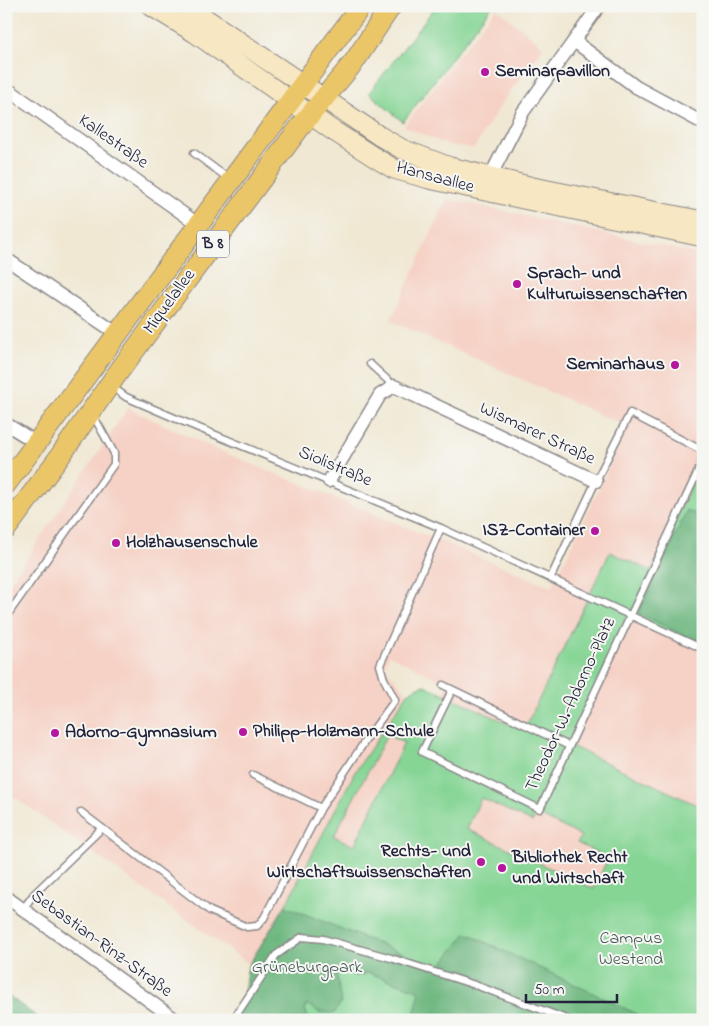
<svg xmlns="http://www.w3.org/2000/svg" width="709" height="1026" viewBox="0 0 709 1026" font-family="'Indie Flower',sans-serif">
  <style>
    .built { fill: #f6d1c5; fill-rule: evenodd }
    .green { fill: #86d595; stroke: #547c68; fill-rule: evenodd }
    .forest { fill: #6cb67e; stroke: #476c5c }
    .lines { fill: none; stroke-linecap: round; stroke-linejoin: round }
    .lane-casing { stroke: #898587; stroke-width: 9 }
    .street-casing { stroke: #898587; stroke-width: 15 }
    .secondary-casing { stroke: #898587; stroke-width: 21 }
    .primary-casing { stroke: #898587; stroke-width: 22 }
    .lane { stroke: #fff; stroke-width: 6 }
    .street { stroke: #fff; stroke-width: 12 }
    .secondary { stroke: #f7e8c3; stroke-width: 19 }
    .primary { stroke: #ebc669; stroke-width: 20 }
    .poi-dot { fill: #b5179e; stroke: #f6f6f2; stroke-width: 2 }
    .labels { text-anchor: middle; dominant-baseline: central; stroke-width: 4; stroke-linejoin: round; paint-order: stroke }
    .shield { fill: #f6f6f2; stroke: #626272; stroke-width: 1 }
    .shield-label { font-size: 16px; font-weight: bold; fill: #22223b }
    .poi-label { font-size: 18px; font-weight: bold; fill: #22223b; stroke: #f6f6f2; text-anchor: start }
    .street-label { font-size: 18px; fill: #22223b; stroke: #f6f6f2 }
    .park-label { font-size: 18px; fill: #405856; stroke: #f6f6f2 }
  </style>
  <rect width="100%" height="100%" fill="#f6f6f2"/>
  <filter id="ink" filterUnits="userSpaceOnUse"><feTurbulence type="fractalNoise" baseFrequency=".02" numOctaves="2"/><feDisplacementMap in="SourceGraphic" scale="10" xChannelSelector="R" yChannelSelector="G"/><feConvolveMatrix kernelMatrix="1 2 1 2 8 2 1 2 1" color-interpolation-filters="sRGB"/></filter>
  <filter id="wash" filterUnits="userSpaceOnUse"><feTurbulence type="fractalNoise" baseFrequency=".0096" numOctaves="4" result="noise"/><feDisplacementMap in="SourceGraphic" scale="20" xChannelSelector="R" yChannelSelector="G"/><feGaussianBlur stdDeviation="1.12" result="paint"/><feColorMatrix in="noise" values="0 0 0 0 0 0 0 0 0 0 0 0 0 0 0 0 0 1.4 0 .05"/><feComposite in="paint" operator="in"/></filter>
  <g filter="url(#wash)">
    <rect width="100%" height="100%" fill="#f0e8d3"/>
    <path class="built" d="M496,8L544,47L505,98L474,148L447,145L404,126Z
      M447,199L703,255V1020L285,906L249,964L6,791V589L128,408L220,451L552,587L628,427L391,321L395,311ZM389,655L449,684L443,693L425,685L416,688L408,693L384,667Z"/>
    <path class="green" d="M436,6H492L403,122L369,93Z
      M703,461V649L630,615L569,745L703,808V1020H231L242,1005L248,966L285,906L355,772L408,693L416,688L425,685L522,730L529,720L610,552L651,571ZM387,735L404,743L354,846L334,836ZM481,798L532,822L537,814L581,836L577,843L608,858L594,889L467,829Z"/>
    <path class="forest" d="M687,510L703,518V576L696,581L700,590V598L703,601V645L638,613Z
      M285,906L439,968L466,933L639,1015L640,1020H413L420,991L369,973L354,976L344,968L336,971L341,1003L334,1013L318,1012L307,1004L305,1009L309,1020H231L242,1005L248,966Z
      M6,994L41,1020H14L6,1014Z"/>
  </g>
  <g filter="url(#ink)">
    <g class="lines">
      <g class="lane-casing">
        <path id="lane" d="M194,153L229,179
          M370,364L394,386
          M112,387L126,397L177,419L441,528L703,649
          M551,577L596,481L630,413L703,451
          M6,617L114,464V453L93,415
          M443,685L569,746
          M452,690L422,752L540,809L701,465L703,438
          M253,775L321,808
          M81,812L210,911L247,927L257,926L264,918L321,808L367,738L395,700L384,679L380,665L441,528
          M23,909L34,894L102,828
          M233,1020L276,955L302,937L323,939L391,958L475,985L569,1020"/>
      </g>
      <g class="street-casing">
        <path id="street" d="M574,41L636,87L703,123
          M6,88L199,225
          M491,175L523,112L599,6
          M6,259L118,334
          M6,424L37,443
          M329,481L380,395L394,386L596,481
          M6,897L176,1020"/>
      </g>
      <g class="secondary-casing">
        <path id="secondary" d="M151,6L195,33L332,130L374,157L394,169L429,179L703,237
          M187,6L378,135L402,149L450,167L533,187L703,221"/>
      </g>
      <g class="primary-casing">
        <path id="primary" d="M6,484L361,6
          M6,529L58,459L117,374L300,127L354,62L391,6"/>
      </g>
      <use href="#lane" class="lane"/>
      <use href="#street" class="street"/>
      <use href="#secondary" class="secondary"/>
      <use href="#primary" class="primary"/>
    </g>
  </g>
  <g class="poi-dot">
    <circle cx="485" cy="72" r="5"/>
    <circle cx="517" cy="284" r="5"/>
    <circle cx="675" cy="365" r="5"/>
    <circle cx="595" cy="531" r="5"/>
    <circle cx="116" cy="543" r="5"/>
    <circle cx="243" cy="732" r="5"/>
    <circle cx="55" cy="733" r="5"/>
    <circle cx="481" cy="862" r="5"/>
    <circle cx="502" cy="868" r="5"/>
  </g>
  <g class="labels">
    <rect class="shield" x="197" y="230.5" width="32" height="27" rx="4"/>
    <g class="shield-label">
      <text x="213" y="244">B 8</text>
    </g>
    <g class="poi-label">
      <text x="495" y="72">Seminarpavillon</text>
      <text x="527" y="274">Sprach- und<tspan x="527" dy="21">Kulturwissenschaften</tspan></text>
      <text x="665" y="365" text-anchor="end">Seminarhaus</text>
      <text x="585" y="531" text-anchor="end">ISZ-Container</text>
      <text x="126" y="543">Holzhausenschule</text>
      <text x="253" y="732">Philipp-Holzmann-Schule</text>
      <text x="65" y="733">Adorno-Gymnasium</text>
      <text x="471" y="852" text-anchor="end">Rechts- und<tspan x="471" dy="21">Wirtschaftswissenschaften</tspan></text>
      <text x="512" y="858">Bibliothek Recht<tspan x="512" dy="21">und Wirtschaft</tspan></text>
    </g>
    <g class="street-label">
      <text transform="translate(113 142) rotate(35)">Kallestraße</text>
      <text transform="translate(435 178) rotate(15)">Hansaallee</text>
      <text transform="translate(170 302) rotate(-54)">Miquelallee</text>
      <text transform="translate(537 434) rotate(25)">Wismarer Straße</text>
      <text transform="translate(335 467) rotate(23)">Siolistraße</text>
      <text transform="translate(571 705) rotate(-65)">Theodor-W.-Adorno-Platz</text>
      <text transform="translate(101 944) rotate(36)">Sebastian-Rinz-Straße</text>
    </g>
    <g class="park-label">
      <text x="631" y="939">Campus<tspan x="631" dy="21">Westend</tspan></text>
      <text x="307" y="968">Grüneburgpark</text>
    </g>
  </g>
  <rect width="709" height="1026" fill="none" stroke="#f6f6f2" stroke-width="25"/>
  <path d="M526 994v8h91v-8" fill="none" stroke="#22223b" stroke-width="2.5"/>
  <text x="534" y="994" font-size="15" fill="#22223b" stroke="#f6f6f2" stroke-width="4" paint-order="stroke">50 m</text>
</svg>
